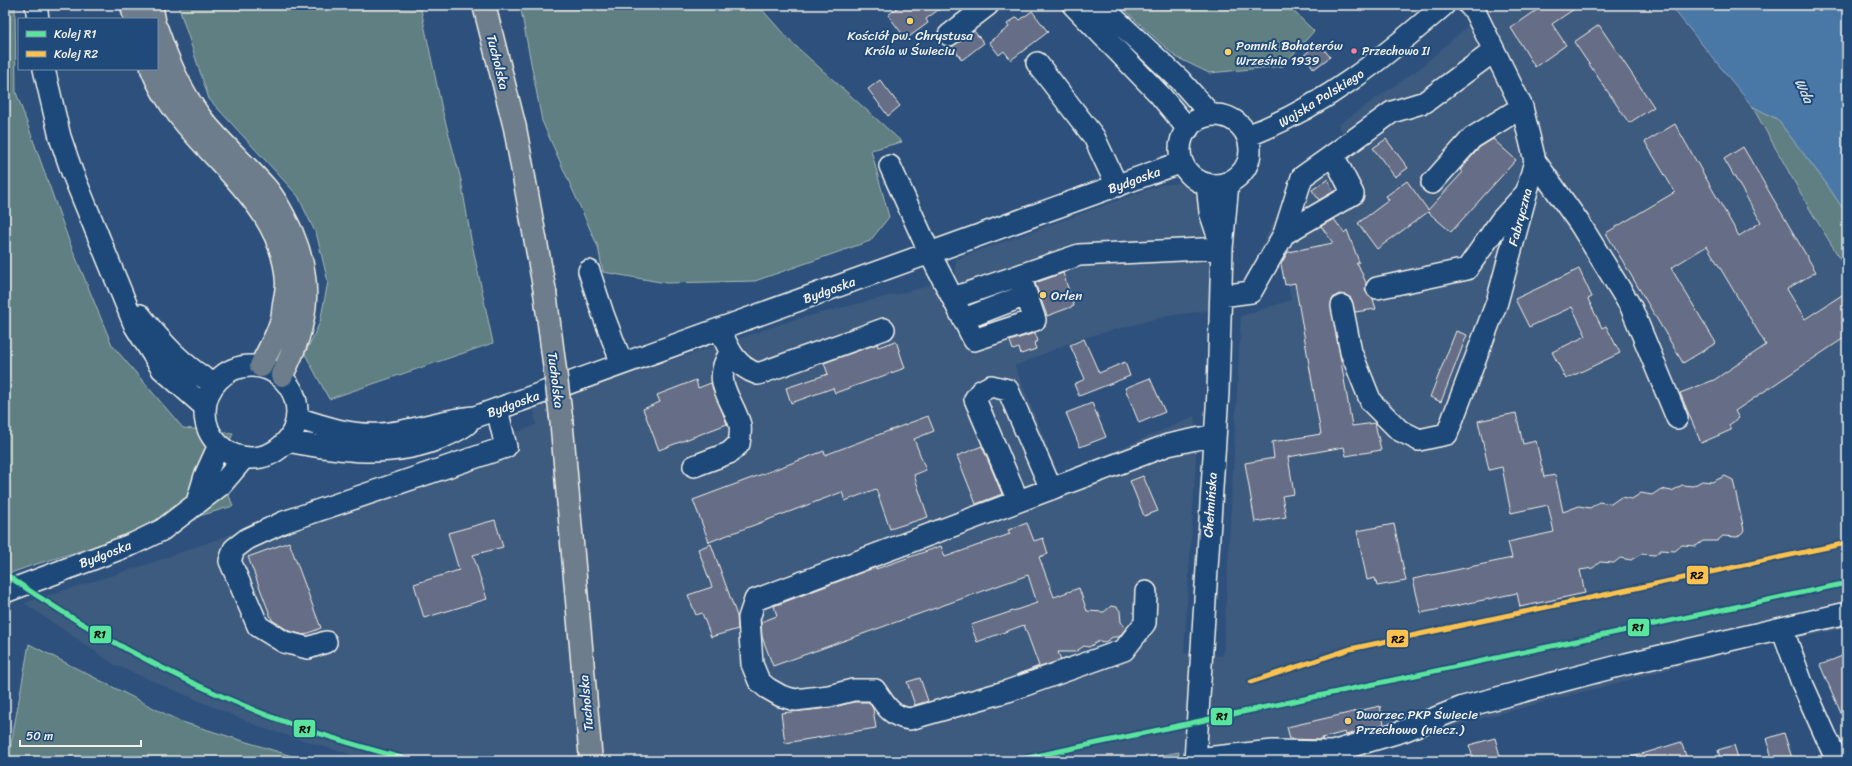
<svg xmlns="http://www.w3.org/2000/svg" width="1852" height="766" viewBox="0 0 1852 766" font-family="Sriracha,sans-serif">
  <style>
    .built { fill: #3e5a7f }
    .green { fill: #5f7f83; stroke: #aab8b6 }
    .water { fill: #4a78a6; stroke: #8ea8c0 }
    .building { fill: #656e86; stroke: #f4f1e8 }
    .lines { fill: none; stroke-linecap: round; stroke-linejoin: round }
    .minor-casing { stroke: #f4f1e8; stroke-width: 24 }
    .major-casing { stroke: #f4f1e8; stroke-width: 25 }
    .minor { stroke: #1f4a7a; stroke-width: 21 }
    .major { stroke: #6d7d8c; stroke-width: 22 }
    .major-bridge-casing { stroke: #f4f1e8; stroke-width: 25; stroke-linecap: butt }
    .major-bridge { stroke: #6d7d8c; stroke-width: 22 }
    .rail-1-casing { stroke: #1f4a7a; stroke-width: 8 }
    .rail-2-casing { stroke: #1f4a7a; stroke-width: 8 }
    .rail-1 { stroke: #5ae49d; stroke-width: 5 }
    .rail-2 { stroke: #fcc24d; stroke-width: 5 }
    .poi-dot { fill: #ffd166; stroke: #1f4a7a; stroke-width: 1.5 }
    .bus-dot { fill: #ff8098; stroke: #1f4a7a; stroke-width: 1.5 }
    .labels { text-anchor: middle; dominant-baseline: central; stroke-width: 4; stroke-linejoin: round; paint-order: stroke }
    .bus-label { font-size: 12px; fill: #f4f1e8; stroke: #1f4a7a; text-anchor: start }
    .poi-label { font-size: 13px; fill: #f4f1e8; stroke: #1f4a7a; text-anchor: start }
    .street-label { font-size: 13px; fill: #f4f1e8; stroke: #1f4a7a }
    .water-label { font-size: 14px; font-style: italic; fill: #dadfde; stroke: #1f4a7a }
    .line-badge { stroke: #1f4a7a; stroke-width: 1.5 }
    .pale-badge-label { font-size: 11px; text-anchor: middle; font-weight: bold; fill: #111 }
  </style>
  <rect width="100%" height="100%" fill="#2d517c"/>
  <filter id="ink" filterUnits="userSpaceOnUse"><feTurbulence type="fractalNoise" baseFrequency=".025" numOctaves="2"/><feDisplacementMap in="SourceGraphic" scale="8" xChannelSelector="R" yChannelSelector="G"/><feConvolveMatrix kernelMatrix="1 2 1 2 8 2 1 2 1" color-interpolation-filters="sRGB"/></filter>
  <g filter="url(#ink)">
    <path class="built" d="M1492,5H1670L1752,106L1809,208L1847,270V628L1745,649L1321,761H373L265,729L115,665L24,603L145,565L536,425L533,403L738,339L792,320L921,288L955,275L956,259L1160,185L1179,183L1193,192L1199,202L1212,284L1213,310L1168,316L1079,339L1015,366L1059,475L1195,416L1196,459L1184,653L1223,656L1241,316L1291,300L1282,252L1259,251L1295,178L1347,141L1338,125L1420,68Z"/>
    <path class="green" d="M5,5H15L16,92L69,241L112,345L183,428L233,433L219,470L233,506L33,565L5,575Z
      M178,5H420L442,109L461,180L471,239L493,343L329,399L305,354L320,322L328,282L317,236L298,196L209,99Z
      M520,5H758L789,40L902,142L871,150L889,217L870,241L755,281L666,283L603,272L598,247L542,121Z
      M1119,5H1287L1314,31L1283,66L1209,73L1176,57Z
      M1752,106L1777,119L1826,183L1847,215V270L1809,208Z
      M29,644L179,721L308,761H8Z
      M1179,752L1178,761H1134Z"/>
    <path class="water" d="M1670,5H1847V215L1826,183L1777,119L1752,106Z"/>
    <path class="building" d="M901,5H945L926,19L928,23L906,39L888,15Z
      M1544,5H1580L1552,24L1566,45L1535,67L1511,28Z
      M1032,11L1048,32L1011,60L1004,51L999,55L989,42L1009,27L1007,24L1017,17L1020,20Z
      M1599,25L1654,107L1629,123L1574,42Z
      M974,31L984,43L962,60L952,46Z
      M1319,43L1330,57L1314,69L1304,55Z
      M880,80L900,106L888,116L868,89Z
      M1675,124L1739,236L1761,222L1724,159L1743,147L1816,272L1787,289L1805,319L1842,295L1847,301V336L1735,411L1739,418L1729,425L1731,430L1701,443L1680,393L1714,380L1766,345L1707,246L1671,268L1716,343L1683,363L1606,233L1675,192L1645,142Z
      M1386,139L1408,168L1395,177L1373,148Z
      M1493,139L1516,160L1451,232L1428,212L1377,249L1358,223L1389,200L1386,196L1407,181L1428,210L1463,172L1460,170L1480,147Z
      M1328,179L1333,192L1319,200L1312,190Z
      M1334,219L1344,233L1347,230L1359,262L1356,264H1358L1366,283L1365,291L1373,299L1376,309L1355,312L1351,298L1346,295L1339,294L1334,297L1331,302L1352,426L1375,423L1381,450L1346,456L1344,447L1288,457L1294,494L1282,496L1286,517L1255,522L1245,463L1274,458L1272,442L1321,434L1295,283L1285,285L1281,264L1288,252L1333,243L1321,226Z
      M1579,269L1592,297L1588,299L1602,328L1606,326L1620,353L1566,379L1552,352L1586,336L1572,307L1529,327L1515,299Z
      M1063,273L1074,306L1047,316L1035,283Z
      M1456,331L1467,335L1441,402L1430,397Z
      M1035,333L1038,341L1034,343L1036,349L1021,354L1019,348L1013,350L1010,341Z
      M1084,339L1099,373L1125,362L1130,376L1079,396L1074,384L1085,379L1070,345Z
      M896,341L905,368L835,393L833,388L791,403L786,388L828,374L824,363L877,344L878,347Z
      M1150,378L1165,412L1139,423L1125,388Z
      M696,380L698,388L711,383L727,424L659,450L643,409L660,402L657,395Z
      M1092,403L1106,437L1080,447L1066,413Z
      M1516,413L1523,444L1536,441L1544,477L1555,475L1563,512L1579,506L1590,508L1599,502L1611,504L1621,497L1632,499L1641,493L1652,495L1661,489L1672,491L1682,485L1693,486L1702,481L1712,482L1725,476L1733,480L1744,530L1742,533L1737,537L1723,536L1717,541H1703L1696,546L1682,545L1675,551L1661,550L1655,555L1641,554L1631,560L1620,558L1614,563L1600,562L1593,568L1580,570L1585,593L1520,607L1517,593L1421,613L1413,579L1512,558L1508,542L1554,532L1548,505L1511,513L1502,467L1489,470L1478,421Z
      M928,416L934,431L914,439L926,470L914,475L928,517L890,529L876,489L845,501L842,492L709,542L693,500L824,451L825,455Z
      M982,446L1002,494L976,504L957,456Z
      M1143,476L1158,511L1144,516L1130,481Z
      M495,520L503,547L473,555L487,599L424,618L414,584L459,570L448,533Z
      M1027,523L1034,541L1043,538L1048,554L1039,557L1054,597L1079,588L1087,611L1104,612L1111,606L1117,607L1120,611L1121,622L1126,628L1119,637H1113L1105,642L1099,641L1089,647L1084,646L1075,652H1058L1061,660L1016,675L1039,666L1024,625L977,642L971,625L1037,603L1028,575L773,666L762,637L761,622L777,616L774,606L876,567V569L941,546L945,557L1010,534L1008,530Z
      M1394,524L1406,581L1377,586L1375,578L1367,580L1357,531Z
      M289,542L321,628L304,635L289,631L272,620L248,557Z
      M711,544L737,616L738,629L711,637L702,613L696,615L688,595L712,587L698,549Z
      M1847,654V727L1820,665Z
      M920,678L928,701L915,705L907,682Z
      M854,702H869L873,709L876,728L785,743L781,713L830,708Z
      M1380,706L1384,724L1346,735L1345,732L1322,738L1323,740L1290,739L1287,727Z
      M1784,733L1793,761H1773L1766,739Z
      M1495,738L1500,756L1483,761H1474L1469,745Z
      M1681,742L1688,761H1630L1629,758Z
      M1734,745L1738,758L1721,761L1718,750Z"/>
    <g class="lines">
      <g class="minor-casing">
        <path id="minor" d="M36,5L38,19
          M1073,5L1160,95L1188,129
          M1100,5L1180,80L1211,115
          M949,35L988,5
          M1037,63L1094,137L1117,186
          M44,69L60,137L72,172L135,326L162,369L205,407
          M1180 150a35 35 0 1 1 70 0a35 35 0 1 1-70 0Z
          M1247,136C1324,107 1383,58 1444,5
          M1333,155L1392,112L1425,102L1494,51
          M1535,161L1580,224L1631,307L1677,418
          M890,166L930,254L974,340L1035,320L1020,276
          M1432,183L1472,138L1522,107
          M1207,184L1210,212L1220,242
          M589,271L603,314L622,364
          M1377,288L1467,269L1502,219L1524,195
          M1221,296L1251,292L1284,234L1302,177L1333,155L1353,194L1284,234
          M953,298L1079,255L1222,248
          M1342,306L1351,352L1371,402L1399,430L1419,440L1447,434L1497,302L1535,161L1522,107L1474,10L1469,5
          M140,315C162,343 183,366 214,384
          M964,319L1026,295
          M720,329C728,349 736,367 758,374L884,329
          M205 412a46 46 0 1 1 92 0a46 46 0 1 1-92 0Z
          M297,418C324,427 352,436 381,434C413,432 443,419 475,417L1182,162
          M287,441C339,451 393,459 443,437C452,433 460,430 467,424
          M694,466L729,453L739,444C740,438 741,431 740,425C732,397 711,383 730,353
          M1018,501L975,399L981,391L991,386L1008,390L1051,489
          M197,502L205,476L219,445
          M5,592L133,544L162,530L221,485L244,458
          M1146,592L1145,623L1124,650L1008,691L910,719C891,717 885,705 875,690H853L829,696L795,700L781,696L767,688L759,681L752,664L749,618L755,600L1168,445L1215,435
          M1782,628L1802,683L1837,761
          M326,642L308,648L284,642L258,626L230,561L234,549L247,539L284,522L506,447L497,409
          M1195,759L1273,751L1332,752L1403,731L1463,707L1626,664L1847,613
          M1195,761L1218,392L1222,248L1228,183"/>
      </g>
      <g class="major-casing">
        <path id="major" d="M132,5L135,19
          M151,5L154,19
          M484,5L515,128L545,292
          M157,30C168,61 180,90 200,117C219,142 245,164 266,188C277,201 285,218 292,233C314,285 307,326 282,375
          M152,69C183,149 283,192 287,283C287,290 285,298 284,304C283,310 283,317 281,322C277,337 267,352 261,366
          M561,417L591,761"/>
      </g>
      <use href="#minor" class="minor"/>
      <use href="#major" class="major"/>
      <g class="major-bridge-casing">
        <path id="major-bridge" d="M545,292L561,417"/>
      </g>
      <use href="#major-bridge" class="major-bridge"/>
      <g class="rail-1-casing">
        <path id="rail-1" d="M5,574C87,631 176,679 269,716C316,734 365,748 413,761
          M1013,761L1847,583"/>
      </g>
      <g class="rail-2-casing">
        <path id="rail-2" d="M1251,682L1350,649L1847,543"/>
      </g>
      <use href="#rail-1" class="rail-1"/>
      <use href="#rail-2" class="rail-2"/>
    </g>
  </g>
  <g class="poi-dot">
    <circle cx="910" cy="21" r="4"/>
    <circle cx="1228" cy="52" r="4"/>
    <circle cx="1043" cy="295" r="4"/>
    <circle cx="1348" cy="721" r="4"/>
  </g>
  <circle class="bus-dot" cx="1354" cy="51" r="3.5"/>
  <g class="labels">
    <g class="bus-label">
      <text x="1362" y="51">Przechowo II</text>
    </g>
    <g class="poi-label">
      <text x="910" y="35" text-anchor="middle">Kościół pw. Chrystusa<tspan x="910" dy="15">Króla w Świeciu</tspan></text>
      <text x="1236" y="45">Pomnik Bohaterów<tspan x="1236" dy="15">Września 1939</tspan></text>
      <text x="1051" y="295">Orlen</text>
      <text x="1356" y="714">Dworzec PKP Świecie<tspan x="1356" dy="15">Przechowo (niecz.)</tspan></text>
    </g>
    <g class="street-label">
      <text transform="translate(498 62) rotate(76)">Tucholska</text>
      <text transform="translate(1321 98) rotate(-32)">Wojska Polskiego</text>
      <text transform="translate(1134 180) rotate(-20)">Bydgoska</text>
      <text transform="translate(1520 217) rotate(-75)">Fabryczna</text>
      <text transform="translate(829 290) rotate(-20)">Bydgoska</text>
      <text transform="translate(556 380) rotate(83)">Tucholska</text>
      <text transform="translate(513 404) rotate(-20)">Bydgoska</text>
      <text transform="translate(1210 505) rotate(-86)">Chełmińska</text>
      <text transform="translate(105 554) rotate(-21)">Bydgoska</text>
      <text transform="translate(586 703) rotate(-95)">Tucholska</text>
    </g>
    <g class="water-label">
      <text transform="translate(1804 91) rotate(65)">Wda</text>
    </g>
  </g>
  <g class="line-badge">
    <rect x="1686" y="565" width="23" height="20" rx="4" fill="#fcc24d"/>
    <rect x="1627" y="618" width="23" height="19" rx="4" fill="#5ae49d"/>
    <rect x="89" y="625" width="23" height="19" rx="4" fill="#5ae49d"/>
    <rect x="1386" y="629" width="23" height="19" rx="4" fill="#fcc24d"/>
    <rect x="1210" y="707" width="23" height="19" rx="4" fill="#5ae49d"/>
    <rect x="293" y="719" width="23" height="19" rx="4" fill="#5ae49d"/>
  </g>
  <g class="pale-badge-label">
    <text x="1697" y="579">R2</text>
    <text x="1638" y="631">R1</text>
    <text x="100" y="638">R1</text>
    <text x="1398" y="643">R2</text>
    <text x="1222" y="720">R1</text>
    <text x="305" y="733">R1</text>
  </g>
  <rect width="1852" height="766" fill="none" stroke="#1f4a7a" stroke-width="20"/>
  <rect x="10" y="10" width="1832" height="746" fill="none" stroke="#f4f1e8" stroke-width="1.5" filter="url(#ink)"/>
  <rect x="18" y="18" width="140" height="52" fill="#1f4a7a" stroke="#748da6"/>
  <rect x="26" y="31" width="20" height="6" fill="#5ae49d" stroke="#748da6"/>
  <text x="54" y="38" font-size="12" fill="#f4f1e8">Kolej R1</text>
  <rect x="26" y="51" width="20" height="6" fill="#fcc24d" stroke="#748da6"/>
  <text x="54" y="58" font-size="12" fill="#f4f1e8">Kolej R2</text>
  <path d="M20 740v6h121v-6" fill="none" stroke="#f4f1e8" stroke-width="2"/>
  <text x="26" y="740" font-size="12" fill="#f4f1e8" stroke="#1f4a7a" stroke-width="3" paint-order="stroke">50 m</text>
</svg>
